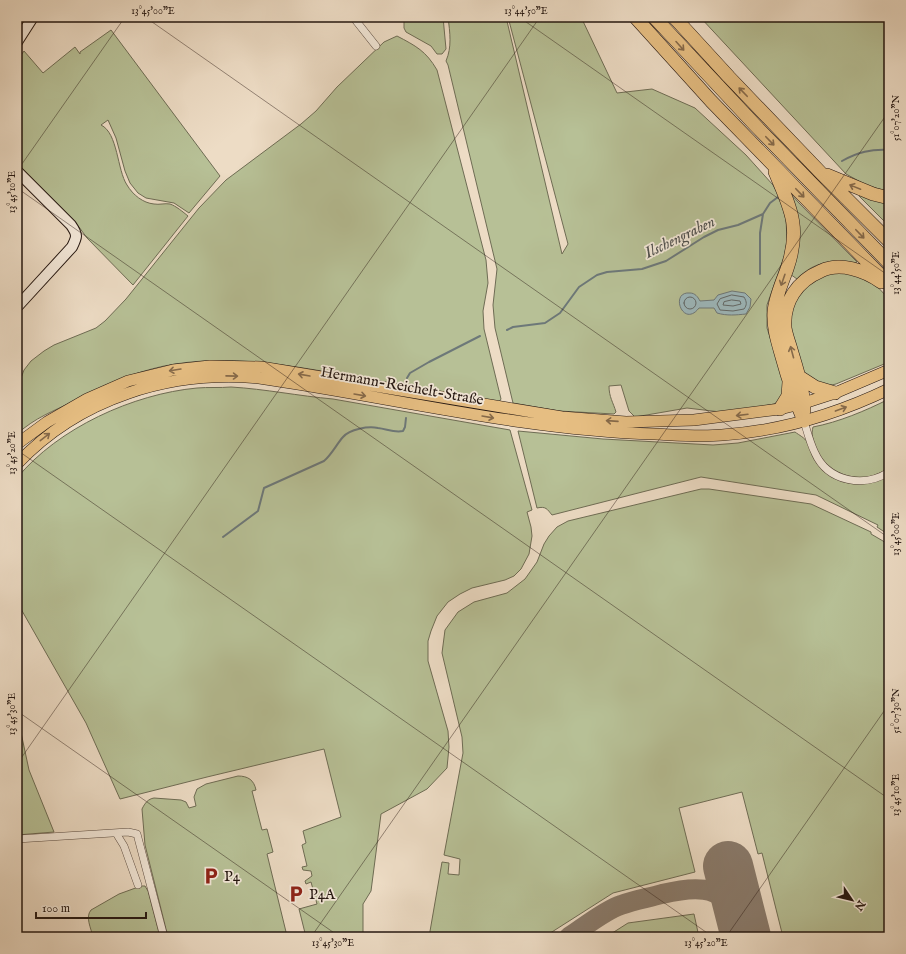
<svg xmlns="http://www.w3.org/2000/svg" width="906" height="954" viewBox="0 0 906 954" font-family="'IM FELL English',serif">
  <style>
    .green { fill: #b7c096; stroke: #6e6c54 }
    .water { fill: #9db9be; stroke: #6d7879 }
    .lines { fill: none; stroke-linecap: round; stroke-linejoin: round }
    .shore { stroke: #616868; stroke-width: 1 }
    .stream { stroke: #6d7879; stroke-width: 2 }
    .taxiway { stroke: #897a6b; stroke-width: 20 }
    .runway { stroke: #897a6b; stroke-width: 50 }
    .street-casing { stroke: #57483e; stroke-width: 8 }
    .secondary-casing { stroke: #251711; stroke-width: 12 }
    .primary-casing { stroke: #251711; stroke-width: 12 }
    .highway-casing { stroke: #251711; stroke-width: 14 }
    .street { stroke: #f3e8d9; stroke-width: 7 }
    .secondary { stroke: #f3e8d9; stroke-width: 10 }
    .primary { stroke: #e6be82; stroke-width: 11 }
    .highway { stroke: #e6be82; stroke-width: 13 }
    .oneway { stroke: #866a4a }
    .ticks { fill: none; stroke: #251711; stroke-width: 1; stroke-opacity: 0.45 }
    .labels { text-anchor: middle; dominant-baseline: central; stroke-width: 3.5; stroke-linejoin: round; paint-order: stroke }
    .street-label { font-size: 15px; fill: #251711; stroke: #f3e8d9 }
    .poi-label { font-size: 15px; fill: #251711; stroke: #f3e8d9; text-anchor: start }
    .water-label { font-size: 16px; font-style: italic; fill: #4f504e; stroke: #f3e8d9 }
    .neatline { fill: none; stroke: #251711; stroke-width: 1.5 }
    .ticks-label { font-size: 10px; text-anchor: middle; fill: #251711 }
  </style>
  <rect width="100%" height="100%" fill="#eddcc5"/>
  <filter id="stains"><feTurbulence type="fractalNoise" baseFrequency=".005" numOctaves="4"/><feColorMatrix values="0 0 0 0 .2 0 0 0 0 .09 0 0 0 0 .02 0 0 0 .5 -.17"/></filter>
  <radialGradient id="worn" r=".72"><stop offset=".6" stop-color="#630" stop-opacity="0"/><stop offset="1" stop-color="#630" stop-opacity=".3"/></radialGradient>
  <path class="green" d="M411,17H443L446,49L442,54H437L431,46L406,32L404,28V21Z
    M448,17H506L562,254L568,244L508,17H581L617,93L652,89L695,108L746,155L773,185L781,200L786,220L787,239L785,254L767,305V328L784,381L782,399L774,404L729,413L687,408L635,417L629,411L621,385L609,386C609,397 613,402 616,412L614,414L559,411L513,403L495,328L493,305L497,269L448,65L446,61C452,47 450,33 448,17Z
    M700,17H889V192L866,185L846,174Z
    M111,30L220,176L189,213L174,203L146,198L138,193L130,183L125,171L116,138L108,120L101,125C118,133 117,170 127,185C133,195 143,203 154,204C159,205 165,203 170,204C176,206 183,212 188,216L133,285L87,238L79,227L17,165V61L24,51L43,73L75,47L80,54V52Z
    M397,36C416,46 426,51 437,70L486,260L488,283L483,311L484,329L501,399L499,402C452,394 404,386 356,377C293,366 228,353 164,366C132,373 103,385 74,401C52,412 36,417 17,434L18,391L21,378L24,370L31,361L44,351L54,345L96,328L105,321L126,299L199,208L226,180L301,124L316,111L337,87L384,42Z
    M790,193L798,202L857,262L855,263C833,259 813,262 797,279L790,274Z
    M861,195L889,204V226L859,196Z
    M837,270L871,280L889,299V362L836,384L827,386L804,376L790,331L791,305L809,281Z
    M231,387C265,389 299,396 333,399L510,430L532,510L527,512L531,527L532,536L529,554L521,569L514,576L505,580L472,588L460,594L448,602L437,616L431,631L428,641V661L448,731L449,747L447,768L427,789L381,814L371,891L363,904V935L354,937H306L299,909L317,904L311,882L306,884L305,881L312,876L311,871L303,870L302,867L307,866L302,845L306,843L303,831L341,817L324,749L207,777L120,799L86,723L17,602V478C58,428 133,394 197,388C208,387 220,388 231,387Z
    M889,399V467C865,487 828,477 816,448C813,441 811,434 813,427C839,422 865,411 889,399Z
    M518,431L603,439L713,445L738,443L795,432C799,435 805,438 807,442C810,447 811,454 814,459C829,485 864,491 889,475V535L877,527L878,525L816,495L701,477L552,515C547,509 546,506 537,508Z
    M701,489H709L811,504L871,532V534L883,541L889,547V937H783L762,853L758,854L742,792L679,808L695,872L613,893L544,937H429L442,862L449,863L448,874L459,875L460,859L444,855L463,753L462,737L442,653L445,630L458,612L474,602L507,593L525,579L537,562L544,544L549,536L557,527L568,521Z
    M17,714L29,770L54,832L17,835Z
    M238,776C248,776 254,780 256,790L252,791L262,830L267,829L273,852L267,854L287,936L293,935L294,937H168L145,845L142,809C145,803 148,799 154,798L181,800L186,802L189,808L196,806L194,797L197,789L206,784Z
    M141,886H145L148,891L160,937H93C91,928 85,917 91,910L119,894Z
    M694,914L699,937H606L628,923Z"/>
  <path class="water" d="M732,291L745,293L751,299L750,307L746,314C736,315 727,316 717,313L714,308H699C683,329 669,291 690,293C695,293 698,297 700,301L714,300L718,295Z"/>
  <g class="lines">
    <path class="shore" d="M732,295L744,297C747,302 747,305 744,309L733,311L720,310L717,304L720,299Z
      M684 303a6 6 0 1 1 12 0a6 6 0 1 1-12 0Z
      M732,300L740,301L741,304L733,306L723,305L724,302Z"/>
    <path class="stream" d="M842,161C858,152 871,149 889,150
      M760,274V233L763,214
      M507,330L513,327L545,323L560,313L579,287L597,275L607,272L642,269L666,261L704,237L718,230L738,225L763,214L770,203L778,197
      M407,378L410,373L429,362L480,336
      M223,537L258,511L264,488L324,461C332,454 336,445 343,437C350,429 368,426 378,428C387,429 394,433 403,431L405,427L406,418"/>
    <path class="taxiway" d="M569,937C583,928 605,910 621,905C634,900 648,898 662,894C691,887 720,883 738,914C741,920 743,927 745,934"/>
    <path class="runway" d="M728,866L746,937"/>
    <g class="street-casing">
      <path id="street" d="M353,17L376,46
        M804,421C807,431 810,443 815,453C828,482 864,488 889,472
        M116,833L124,846L138,885
        M17,839L128,832L137,834L164,937"/>
    </g>
    <g class="secondary-casing">
      <path id="secondary" d="M17,42L33,17
        M17,171L71,225C78,235 77,237 72,247L17,307"/>
    </g>
    <g class="primary-casing">
      <path id="primary" d="M17,444L47,422L87,399L128,381L173,370L210,366L261,367L562,417L626,422L694,420L780,409L804,403L835,393L889,370
        M17,464C79,398 170,370 259,378C391,397 521,430 655,434C677,435 700,437 722,435C780,431 837,414 889,389"/>
    </g>
    <g class="highway-casing">
      <path id="highway" d="M635,17L711,101L889,284
        M654,17L755,125L889,263
        M674,17L729,77L821,173L889,241
        M775,172C791,209 801,228 787,269C782,283 775,298 774,312C773,328 778,343 782,357C788,379 795,400 804,421
        M827,175L873,194L889,198
        M798,376L815,387L835,393
        M780,409L788,396L789,382
        M804,411C804,389 796,367 790,346C788,340 786,334 785,328C783,302 797,281 821,271C840,262 864,270 881,282"/>
    </g>
    <use href="#street" class="street"/>
    <use href="#secondary" class="secondary"/>
    <use href="#primary" class="primary"/>
    <use href="#highway" class="highway"/>
  </g>
  <defs><path id="oneway-shaft" d="M-6 0H5M1.5-3L5.5 0L1.5 3" fill="none" stroke-width="1.6" stroke-linecap="round" stroke-linejoin="round"/></defs>
  <g class="oneway">
    <use href="#oneway-shaft" transform="translate(680 46) rotate(48)"/>
    <use href="#oneway-shaft" transform="translate(743 92) rotate(-134)"/>
    <use href="#oneway-shaft" transform="translate(770 141) rotate(46)"/>
    <use href="#oneway-shaft" transform="translate(855 187) rotate(-158)"/>
    <use href="#oneway-shaft" transform="translate(800 193) rotate(46)"/>
    <use href="#oneway-shaft" transform="translate(860 234) rotate(46)"/>
    <use href="#oneway-shaft" transform="translate(783 280) rotate(109)"/>
    <use href="#oneway-shaft" transform="translate(792 352) rotate(-105)"/>
    <use href="#oneway-shaft" transform="translate(175 370) rotate(171)"/>
    <use href="#oneway-shaft" transform="translate(304 375) rotate(-170)"/>
    <use href="#oneway-shaft" transform="translate(232 376) rotate(1)"/>
    <use href="#oneway-shaft" transform="translate(360 395) rotate(10)"/>
    <use href="#oneway-shaft" transform="translate(841 409) rotate(-20)"/>
    <use href="#oneway-shaft" transform="translate(742 415) rotate(173)"/>
    <use href="#oneway-shaft" transform="translate(488 417) rotate(10)"/>
    <use href="#oneway-shaft" transform="translate(612 421) rotate(-176)"/>
    <use href="#oneway-shaft" transform="translate(45 437) rotate(-38)"/>
  </g>
  <path class="ticks" d="M145,17L889,538M519,17L889,276M17,171L125,17M17,188L889,799M17,450L713,937M17,711L340,937M17,764L540,17M311,937L889,111M726,937L889,704"/>
  <defs>
    <g id="parking-bare" transform="scale(1.38)"><path d="M-3.5-5.5H1a3.5 3.5 0 0 1 0 7H-1V5.5H-3.5ZM-1-3.4V-.6H.8a1.4 1.4 0 0 0 0-2.8Z" fill="#8f2418" stroke="#f3e8d9" stroke-width="2.5" paint-order="stroke"/></g>
  </defs>
  <g fill-rule="evenodd">
    <use href="#parking-bare" x="211" y="876"/>
    <use href="#parking-bare" x="296" y="894"/>
  </g>
  <g class="labels">
    <g class="street-label">
      <text transform="translate(402 386) rotate(10)">Hermann-Reichelt-Straße</text>
    </g>
    <g class="poi-label">
      <text x="224" y="876">P4</text>
      <text x="309" y="894">P4A</text>
    </g>
    <g class="water-label">
      <text transform="translate(680 238) rotate(-26)">Ilschengraben</text>
    </g>
  </g>
  <rect width="906" height="954" fill="none" stroke="#eddcc5" stroke-width="44"/>
  <g transform="translate(852 900) rotate(125)" stroke="#f3e8d9" stroke-width="3" paint-order="stroke">
  <path d="M0-3L7 15L0 10L-7 15Z" fill="#251711"/>
  <text y="-6" font-size="11" font-weight="bold" text-anchor="middle" fill="#251711">N</text>
  </g>
  <path d="M36 912v6h110v-6" fill="none" stroke="#251711" stroke-width="2"/>
  <text x="42" y="912" font-size="12" fill="#251711" stroke="#f3e8d9" stroke-width="3" paint-order="stroke">100 m</text>
  <rect x="22" y="22" width="862" height="910" class="neatline"/>
  <g class="ticks-label">
    <text x="153" y="14">13°45'00"E</text>
    <text x="526" y="14">13°44'50"E</text>
    <text transform="translate(895 118) rotate(-90)" y="4">51°07'20"N</text>
    <text transform="translate(11 192) rotate(-90)" y="4">13°45'10"E</text>
    <text transform="translate(895 273) rotate(-90)" y="4">13°44'50"E</text>
    <text transform="translate(11 453) rotate(-90)" y="4">13°45'20"E</text>
    <text transform="translate(895 534) rotate(-90)" y="4">13°45'00"E</text>
    <text transform="translate(895 711) rotate(-90)" y="4">51°07'30"N</text>
    <text transform="translate(11 714) rotate(-90)" y="4">13°45'30"E</text>
    <text transform="translate(895 795) rotate(-90)" y="4">13°45'10"E</text>
    <text x="333" y="946">13°45'30"E</text>
    <text x="706" y="946">13°45'20"E</text>
  </g>
  <rect width="100%" height="100%" filter="url(#stains)"/>
  <rect width="100%" height="100%" fill="url(#worn)"/>
</svg>
